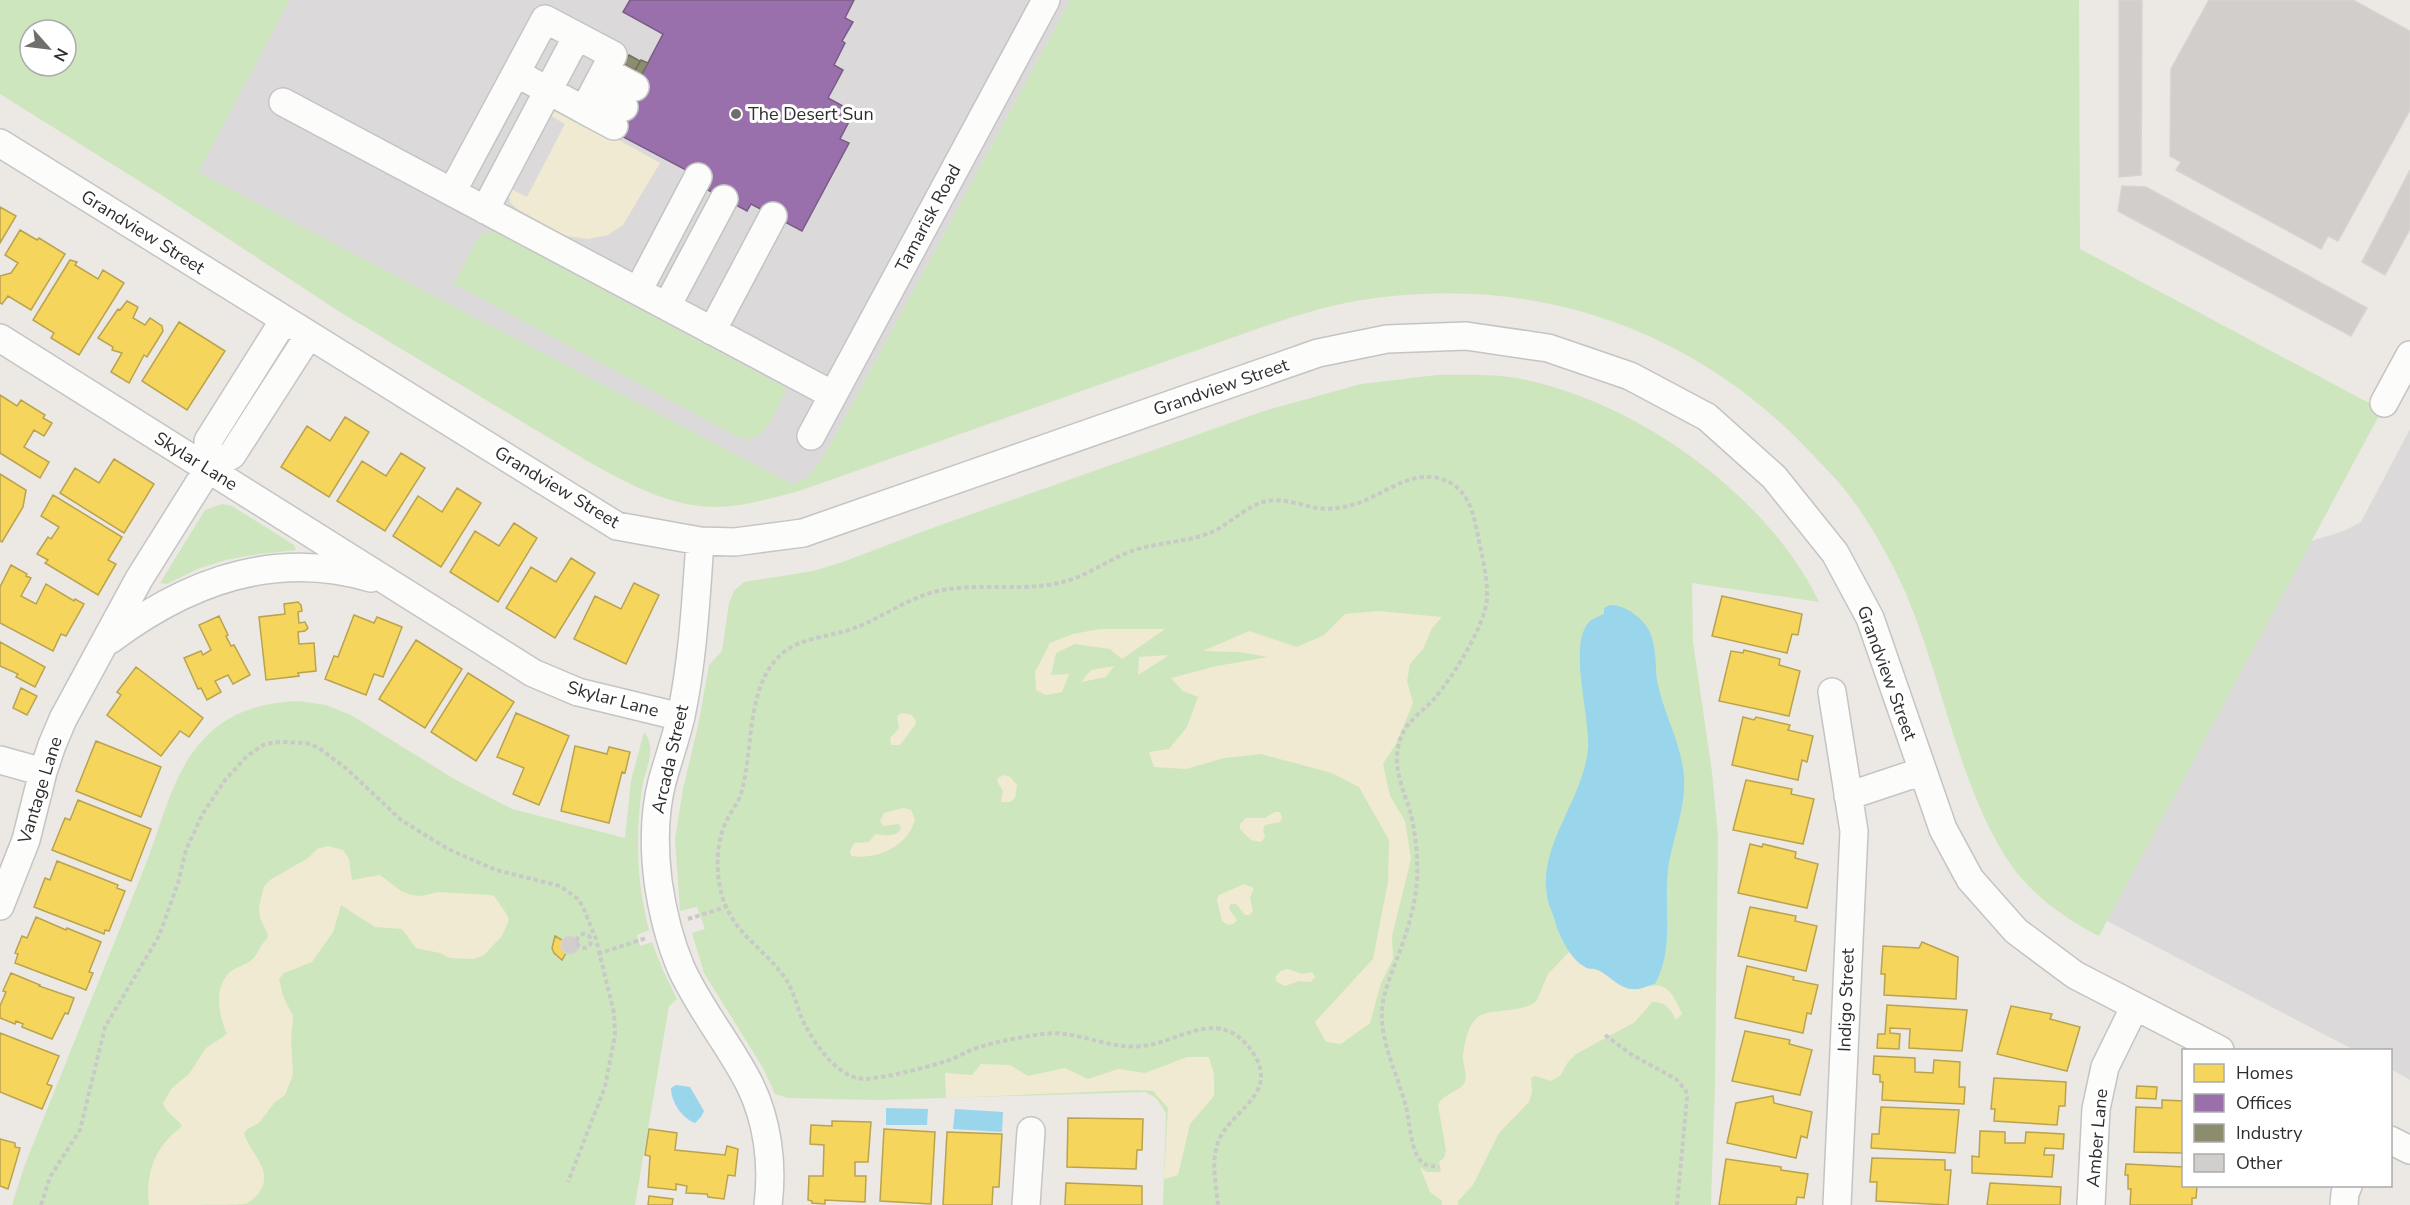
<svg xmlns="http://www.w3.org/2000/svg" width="2410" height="1205" viewBox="0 0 2410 1205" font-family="'Nunito Sans',sans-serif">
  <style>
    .industrial { fill: #dcd9db }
    .green { fill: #cee6be; fill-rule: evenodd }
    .sand { fill: #f0ead3 }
    .water { fill: #99d6ec }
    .homes { fill: #f6d55c; stroke: #baa34e; stroke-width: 1.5 }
    .offices { fill: #9970ab; stroke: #795c86; stroke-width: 1.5 }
    .industry { fill: #8c8c6e; stroke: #70705b; stroke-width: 1.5 }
    .building { fill: #d1cecb; stroke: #d7d4d0; stroke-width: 1.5 }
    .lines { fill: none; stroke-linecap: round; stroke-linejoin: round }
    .minor-casing { stroke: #c5c4c5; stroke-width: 30 }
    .path { stroke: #c9c9c8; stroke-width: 4; stroke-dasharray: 4.5 3; stroke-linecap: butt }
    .minor { stroke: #fcfcfb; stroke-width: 27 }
    .poi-dot { fill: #706f6e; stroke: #fff; stroke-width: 2 }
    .labels { text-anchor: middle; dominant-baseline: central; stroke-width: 6; stroke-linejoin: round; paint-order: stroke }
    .poi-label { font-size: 18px; fill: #2e2e2e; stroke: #fff; text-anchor: start }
    .street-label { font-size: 18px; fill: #2e2e2e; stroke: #fff }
  </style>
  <rect width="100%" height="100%" fill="#ece8e4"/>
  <path class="industrial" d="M290,0H1070L823,458L807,478L792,484L198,172Z
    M2410,429V1080L2391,1069L2390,1050H2354L2107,921L2311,541L2344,531L2361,522Z"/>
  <path class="green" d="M0,0H290L198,172L792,484L807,478L823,458L1070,0H2079L2080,249L2382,410L2099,936C2071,922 2046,905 2024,881C2007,863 1995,839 1984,817C1952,746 1937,668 1907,596C1892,561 1868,519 1845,490C1834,476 1821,464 1809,451C1691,325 1526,272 1356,301C1327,306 1299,315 1271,324L802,490C772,498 741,508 710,507C666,505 622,481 584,459L340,312L163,196L0,94ZM30,30H66V66H30Z
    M488,232L497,233L786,388L785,393C775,411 765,445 740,438L460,287L453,285L479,236Z
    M1437,375C1461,375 1486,374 1510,377C1630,396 1767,493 1819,602L1692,583L1693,642L1712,772L1718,835L1715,1084L1711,1205H1163L1166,1113L1156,1098L1145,1092L880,1100L788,1098L775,1094L763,1068L704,973L692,933L705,929L697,907L680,911L675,839L683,789L698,726L709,665L722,651L729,603L734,591L744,582L813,571L840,563L935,527L1267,410L1361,384Z
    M222,504L232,506L294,545L296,550L252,555L226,560L200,568L167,584L160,583L205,510Z
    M299,701L326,705L351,715L456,780L512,809L625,838L631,781L644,732C658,750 645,768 642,788C635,837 637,883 649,930L637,935L640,946L652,942L662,968L677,999L669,1006L635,1205H12L24,1167C64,1067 105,966 145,866C161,826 172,774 201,742C226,713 261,702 299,701Z"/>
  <path class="sand" d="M562,108L660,163L623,225L608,235L588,239L566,236L517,209L510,202L509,195L511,189L527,197L565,124L551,116L557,109Z
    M1378,611L1442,617L1432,628L1423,649L1410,664L1407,681L1413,703L1396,744L1383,764L1390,796L1405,821L1411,859L1392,936L1393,959L1381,983L1370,1023L1341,1044L1326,1042L1315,1022L1373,959L1388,882L1389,840L1359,787L1332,773L1261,754L1224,758L1186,769L1154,767L1149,752L1169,749L1187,727L1198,697L1183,691L1171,678L1217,666L1268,657L1240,652L1203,651L1249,631L1297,647L1324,635L1345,614Z
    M1100,629H1165L1122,659L1110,649L1075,644L1056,653L1051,675L1069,674L1062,692L1046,695L1036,690L1035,672L1050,643L1073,634Z
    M1169,655L1138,675L1139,657Z
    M1114,666L1106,677L1081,682L1091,670Z
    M901,713L912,715L916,721L915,725L900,745H891L890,738L899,728L897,716Z
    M1004,775L1010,777L1017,785L1015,798L1010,802H1001L1003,791L997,781L998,778Z
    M903,808L911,810L915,819C908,847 877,860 851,856L850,851L854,843L869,842L875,834C885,835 895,838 901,829L899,824L883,826L880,821L884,813Z
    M1275,812H1280L1282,818L1280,822L1265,825L1263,829L1265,837L1261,842L1251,840L1240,829V824L1246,818H1265Z
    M328,846L343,850L349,859L352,880L380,875L401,891L411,895L422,896L438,892L490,895L494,896L506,913L509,920L502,936L484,955L474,959L450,958L440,953L416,948L402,929L375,927L341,905L333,932L312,962L284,973L279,979L283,996L293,1016L291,1041L293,1075L285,1095L275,1102L259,1123L246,1130L244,1134C249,1149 262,1160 264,1175C265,1189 257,1198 245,1204C237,1205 163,1205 149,1205C146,1181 151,1157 168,1139C172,1134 177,1131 182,1126C177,1117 166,1114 163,1103L172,1088L189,1074L206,1048L227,1034C219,1016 213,988 230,972C236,967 244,966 250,961C259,955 259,945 267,939L268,934L260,918L259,907L264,886L270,880L308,858L317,849Z
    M1244,884L1254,888L1250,898L1253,912L1249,915H1245L1236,904H1230L1229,909L1237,920L1233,924L1228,925L1222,921L1217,900L1219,895Z
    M1570,951C1576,960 1584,969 1595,969L1640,989C1665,978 1673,993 1682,1014L1676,1020C1670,1008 1666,1002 1652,1002L1635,1022L1576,1054L1568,1062L1560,1076L1551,1081L1535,1076L1531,1078L1532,1092L1529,1102L1499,1133L1473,1185L1458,1201V1205H1442V1201L1430,1192L1420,1167L1427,1172H1441L1439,1162L1444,1158L1446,1150L1438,1105C1444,1093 1461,1091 1465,1082C1468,1075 1462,1063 1463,1055C1471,995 1495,1020 1533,1004L1537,1000L1548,974Z
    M1288,969L1302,974L1312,972L1315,977L1311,982L1299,981L1285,986L1277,982L1275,977L1281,971Z
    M1187,1057H1209L1214,1074V1096L1190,1124L1178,1175L1164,1179L1168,1108L1153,1091L1136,1090L946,1098L945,1073L972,1075L981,1064L1010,1065L1028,1076L1065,1068L1088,1079L1118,1069L1145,1073Z"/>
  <path class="water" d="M1610,605C1623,604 1640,616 1647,627C1657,643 1655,663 1657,680C1663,713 1682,744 1684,777C1686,806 1674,835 1669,863C1662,903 1676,946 1655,984C1649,985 1644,988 1638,989C1620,991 1612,977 1598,970C1593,968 1589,970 1585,967C1570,959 1558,934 1554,918C1552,911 1548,904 1547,896C1538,844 1584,799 1588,748C1590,717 1570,652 1586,626C1590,619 1597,617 1604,614V608Z
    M676,1085L690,1087L704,1111L701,1117L695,1123C682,1118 671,1102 671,1088Z
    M886,1108L928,1109L927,1125H886Z
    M955,1109L1003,1112L1002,1132L953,1129Z"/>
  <path class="homes" d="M0,207L16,216L0,243Z
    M20,230L37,240L39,238L65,254L31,310L8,296L2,304L0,303V276L11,273L18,263L5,255Z
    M70,260L77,262L75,265L98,279L103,270L124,283L79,355L51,338L54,333L33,320Z
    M127,301L138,307L133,318L145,325L150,318L162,326L163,331L147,357L144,355L129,383L111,372L122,353L112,350L113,347L98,338L118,309L120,310Z
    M179,322L225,351L187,410L142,381Z
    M0,395L17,406L21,400L45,415L43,418L52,423L44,436L34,430L24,447L49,462L40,478L0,453Z
    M345,417L369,432L329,497L281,467L307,426L330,441Z
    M401,453L425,468L385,531L337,501L362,461L386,476Z
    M114,459L154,484L124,533L60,493L75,468L99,483Z
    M0,474L26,490L23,507L2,542L0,541Z
    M457,488L481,503L441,567L393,536L418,496L442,512Z
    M53,495L122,537L108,560L116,564L98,595L45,563L48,560L37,554L48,537L51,539L59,527L41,516Z
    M514,523L537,538L498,602L450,572L475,531L499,546Z
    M571,558L595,573L555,638L506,608L531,567L556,582Z
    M11,565L27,574L26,576L31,578L21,596L36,604L46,584L74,601L75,599L84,604L66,636L61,634L53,651L0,623V587Z
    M634,583L659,595L626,664L574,639L595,596L621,609Z
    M1722,596L1802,614L1798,635L1792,634L1787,653L1712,636Z
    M298,602L301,605L302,611L298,612L299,623L305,622L308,628L305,631L298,632L299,644L314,643L316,671L298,673L299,676L266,680L259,617L285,614L284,604Z
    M354,615L374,623L377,617L402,627L383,677L374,674L366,695L325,679L334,656L338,657Z
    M219,616L228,635L226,636L231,646L234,645L250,675L233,684L228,675L215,681L221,692L207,700L201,688L198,689L184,658L201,651L203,655L211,650L199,625Z
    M416,640L462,669L425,728L379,699Z
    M0,642L45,667L35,687L16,677L18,674L0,666Z
    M1744,650L1780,659L1779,665L1800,671L1789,716L1719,701L1731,651L1743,653Z
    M136,667L203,718L189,737L180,731L161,756L107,715L121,695L117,692Z
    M468,673L514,702L476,761L431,732Z
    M21,688L37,696L27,715L13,708Z
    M516,713L569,736L539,805L513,794L524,768L497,757Z
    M1743,717L1754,720L1756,717L1790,725L1788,730L1813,736L1807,762L1802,760L1798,780L1732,765Z
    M96,741L161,767L141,817L76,791Z
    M575,746L607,754L609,747L630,752L625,773L622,772L609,823L561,811Z
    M1746,780L1792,789L1791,794L1814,799L1803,844L1733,830Z
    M78,800L151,829L131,881L52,850L65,818L70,820Z
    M1750,844L1762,847L1763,844L1796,852L1795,858L1818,864L1807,908L1738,893Z
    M57,861L118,885L117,888L125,891L109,931L105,930L104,934L34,907L45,878L50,880Z
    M1750,907L1796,916L1795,921L1817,926L1806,971L1738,956Z
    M36,917L66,930L67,928L101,942L89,972L93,973L86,990L15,963L18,954L15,953L22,936L27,938Z
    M555,936L562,940L565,949L566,953L562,960L554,953L552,948Z
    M1922,942L1958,957L1956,999L1884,995L1885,974H1881L1883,946L1919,948Z
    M1747,966L1794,977L1793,980L1818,985L1811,1014L1807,1013L1803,1033L1735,1018Z
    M11,973L40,985L39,986L74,998L68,1014L65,1013L52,1039L22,1027L23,1024L16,1021L15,1024L0,1018V1006L6,992L3,991Z
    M1887,1005L1967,1010L1962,1051L1909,1048L1910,1029L1890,1028V1033L1900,1034L1899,1049L1877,1048L1878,1034H1885Z
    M2011,1006L2052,1014L2050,1019L2080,1027L2067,1071L1997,1054Z
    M1745,1031L1790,1040L1789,1044L1812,1050L1800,1095L1732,1081Z
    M0,1033L59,1056L47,1084L52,1086L42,1109L0,1092Z
    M1874,1056L1915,1058V1072L1933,1073L1934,1060L1960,1062L1959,1087H1965L1964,1104L1882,1100L1883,1082H1880V1075L1873,1074Z
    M1994,1078L2066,1082L2065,1106H2059L2057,1125L1994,1121L1995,1109H1991Z
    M2137,1086L2157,1087L2156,1099L2136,1098Z
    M1773,1096L1774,1103L1812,1112L1807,1138L1801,1136L1796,1158L1727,1143L1736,1103Z
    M2162,1100L2184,1101V1153L2134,1152L2136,1107L2162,1108Z
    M1881,1107L1959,1110L1955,1153L1871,1148L1872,1134H1879Z
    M1068,1118L1143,1119L1142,1150H1137L1136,1169L1067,1167Z
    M832,1121L871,1122L868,1162H855V1176H866L865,1202L825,1200V1204L812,1203V1201L808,1200L809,1176H823L824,1145L810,1144L811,1125L832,1126Z
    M649,1129L677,1133L675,1150L725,1155L727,1146L738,1149L735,1176L728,1175L724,1199L708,1197L707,1194L686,1193L687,1186L676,1184V1190L648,1187L650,1156L645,1155Z
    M884,1129L935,1132L931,1204L880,1201Z
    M1980,1131L2005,1132V1143H2025L2026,1132L2064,1134L2063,1149L2045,1148L2044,1155H2054L2052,1177L1972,1173V1156L1979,1157Z
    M947,1132L1002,1134L999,1187H993L992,1205H943Z
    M0,1139L15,1143V1147L20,1148L8,1189L0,1186Z
    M1872,1158L1945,1160V1170H1951L1948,1205L1876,1201L1877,1182H1870Z
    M1726,1159L1781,1167V1170L1808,1174L1804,1198L1797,1197L1796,1205H1719Z
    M2126,1164L2184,1167V1186H2197L2196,1198H2192V1205H2130L2131,1189H2128V1175H2125Z
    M1066,1183L1142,1186V1205H1065Z
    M1990,1183L2061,1187L2060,1205H1987Z
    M649,1196L673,1199L672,1205H648Z"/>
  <path class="offices" d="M630,0H854L845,18L853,22L842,41L845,43L834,65L843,70L828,98L854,112L840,139L849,143L802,231L751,204L747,211L704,188L707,181L612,131L663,34L623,12Z"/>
  <path class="industry" d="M629,55L640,61L635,70L624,64Z
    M641,60L648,63L640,77L634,73Z"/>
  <path class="building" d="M2119,0H2142L2141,175L2119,177Z
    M2209,0H2353L2410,31V110L2338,241L2328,236L2321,249L2176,170L2181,162L2170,156L2171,69Z
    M2410,170V229L2385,275L2362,262Z
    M2122,186L2146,187L2367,308L2351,336L2118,211Z
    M561 945a9 9 0 1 1 18 0a9 9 0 1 1-18 0Z"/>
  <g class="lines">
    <g class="minor-casing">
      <path id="minor" d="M605,71L635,87
        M594,91L624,107
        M283,102L833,395
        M584,110L614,126
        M0,143L617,526L700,541L735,542L803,533L1318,353L1387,339L1466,336L1548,348L1630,376L1707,417L1774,477L1835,553L1870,618L1943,829L1970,879L2016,931L2075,975L2220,1050
        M452,192L545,19L613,55L584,110L516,73
        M485,210L577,36
        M638,291L698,177
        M667,306L724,199
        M712,331L773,216
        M0,338L533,673L578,692L681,717
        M2384,403L2410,355
        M811,436L1046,0
        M208,469V441L284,320
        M700,541C696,599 693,659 681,716C676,738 668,760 662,782C654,813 654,848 658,881C662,909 670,942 681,968C700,1010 730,1045 750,1085C768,1122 773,1165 768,1205
        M110,640C187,582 275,549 371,578
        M1832,692L1854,831L1837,1205
        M0,760L43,772
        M1848,796L1923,771
        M0,906L26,840L43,772L52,745L63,719L139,579L208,469L232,455L309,335
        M2390,1140L2410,1150
        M1026,1205L1031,1131
        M2091,1205L2096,1109L2105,1067L2135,1006
        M2344,1205L2345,1193L2348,1186"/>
    </g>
    <path class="path" d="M688,919L726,907
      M577 941a7 7 0 1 1 14 0a7 7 0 1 1-14 0Z
      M598,954L646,938
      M1605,1035L1632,1055L1676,1079L1686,1091L1687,1098L1677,1205
      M41,1205L50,1177L80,1130L105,1027L159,936L178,883L186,850L202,815L225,780L247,756L265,744L280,742L306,743L319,748L347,769L401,820L448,849L496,870L560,886L578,899L583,907L596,939L614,1013L615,1035L605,1087L568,1182
      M1218,1205C1216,1185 1211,1162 1218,1142C1228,1115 1268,1099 1260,1068C1258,1060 1253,1052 1248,1046C1215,1008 1180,1042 1142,1046C1107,1050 1076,1029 1042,1034C1022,1037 999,1041 980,1047C967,1051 956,1058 944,1062C926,1067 874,1082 857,1078C834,1072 816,1045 805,1025C797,1010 795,992 785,978C765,949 736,936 723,899C716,876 715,847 725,824C730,812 739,803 742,790C754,747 745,678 788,649C806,638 829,636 849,630C877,621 901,602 930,593C979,579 1032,597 1080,576C1099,568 1117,555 1138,549C1162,542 1188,542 1212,532C1230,524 1247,505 1267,501C1284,498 1301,505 1317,508C1330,510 1343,508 1355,504C1382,496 1408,471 1438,478C1467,485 1473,510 1478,536C1482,556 1488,578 1487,599C1485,626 1452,678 1434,699C1423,711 1407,721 1401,737C1391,765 1402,786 1410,811C1414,826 1417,845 1417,861C1419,891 1411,920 1401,948C1394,968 1384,988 1382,1009C1380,1043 1398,1075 1406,1107C1410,1122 1410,1144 1418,1157C1424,1167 1428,1165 1439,1167"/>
    <use href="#minor" class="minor"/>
  </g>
  <circle class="poi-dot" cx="736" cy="114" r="6"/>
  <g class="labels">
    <g class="poi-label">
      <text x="748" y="114">The Desert Sun</text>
    </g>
    <g class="street-label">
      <text transform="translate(928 218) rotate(-62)">Tamarisk Road</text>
      <text transform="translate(143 232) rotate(32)">Grandview Street</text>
      <text transform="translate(1221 387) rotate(-19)">Grandview Street</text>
      <text transform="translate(196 461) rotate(32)">Skylar Lane</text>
      <text transform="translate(557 487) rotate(31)">Grandview Street</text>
      <text transform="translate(1887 673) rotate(70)">Grandview Street</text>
      <text transform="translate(613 699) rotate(15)">Skylar Lane</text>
      <text transform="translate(670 759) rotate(-77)">Arcada Street</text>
      <text transform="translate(40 790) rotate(-73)">Vantage Lane</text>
      <text transform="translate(1846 1000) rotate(-88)">Indigo Street</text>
      <text transform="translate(2097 1138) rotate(-85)">Amber Lane</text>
    </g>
  </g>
  <rect x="2182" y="1049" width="210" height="138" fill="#ffffff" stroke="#ababab" stroke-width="1.5"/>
  <rect x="2194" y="1064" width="30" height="18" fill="#f6d55c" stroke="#ababab" stroke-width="1.5"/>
  <text x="2236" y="1079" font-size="18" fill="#2e2e2e">Homes</text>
  <rect x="2194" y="1094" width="30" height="18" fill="#9970ab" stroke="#ababab" stroke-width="1.5"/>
  <text x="2236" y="1109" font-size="18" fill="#2e2e2e">Offices</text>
  <rect x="2194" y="1124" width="30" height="18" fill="#8c8c6e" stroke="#ababab" stroke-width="1.5"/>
  <text x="2236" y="1139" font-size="18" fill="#2e2e2e">Industry</text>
  <rect x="2194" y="1154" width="30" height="18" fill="#d1cecb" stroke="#ababab" stroke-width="1.5"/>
  <text x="2236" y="1169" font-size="18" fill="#2e2e2e">Other</text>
  <g transform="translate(48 48) rotate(118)"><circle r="28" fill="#ffffff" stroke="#ababab" stroke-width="1.5"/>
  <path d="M0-4.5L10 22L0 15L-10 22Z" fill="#706f6e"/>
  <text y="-9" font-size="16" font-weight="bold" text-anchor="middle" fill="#2e2e2e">N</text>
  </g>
</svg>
